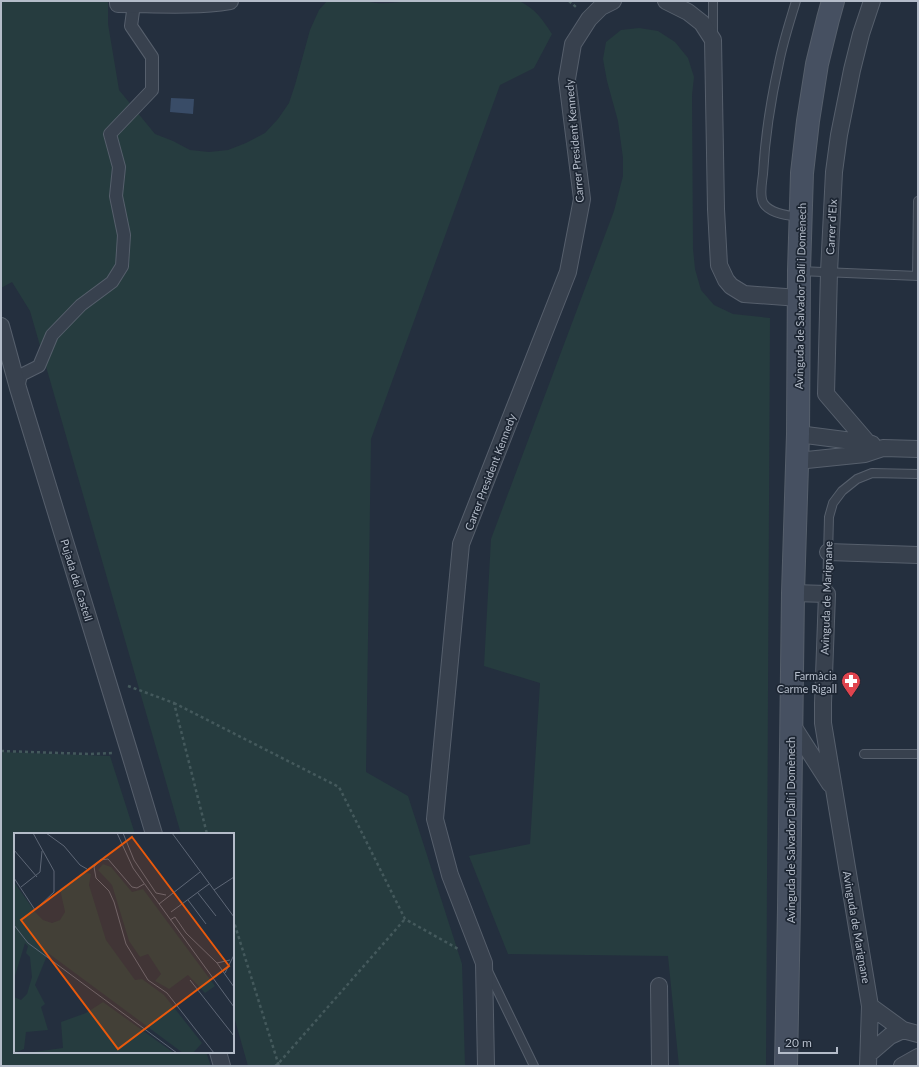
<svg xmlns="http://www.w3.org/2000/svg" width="919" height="1067" viewBox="0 0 919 1067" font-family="Lato,sans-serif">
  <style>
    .green { fill: #263c3f }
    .water { fill: #394c67 }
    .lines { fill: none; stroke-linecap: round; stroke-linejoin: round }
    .service-casing { stroke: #565f6c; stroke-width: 10 }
    .pedestrian-casing { stroke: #565f6c; stroke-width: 14 }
    .minor-casing { stroke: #565f6c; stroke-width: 18 }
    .secondary-casing { stroke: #565f6c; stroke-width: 24 }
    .path { stroke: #44595c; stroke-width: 2.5; stroke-dasharray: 3 3; stroke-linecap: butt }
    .service { stroke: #38414e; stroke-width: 8 }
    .pedestrian { stroke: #38414e; stroke-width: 12 }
    .minor { stroke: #38414e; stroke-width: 16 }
    .secondary { stroke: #465061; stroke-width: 22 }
    .labels { text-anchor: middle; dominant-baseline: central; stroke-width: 3.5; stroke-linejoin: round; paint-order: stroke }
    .street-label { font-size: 11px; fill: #b4bcc9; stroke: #1d2633 }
    .poi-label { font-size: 11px; fill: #b4bcc9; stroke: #1d2633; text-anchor: end }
    .inset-road { fill: none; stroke: #5e6776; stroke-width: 1 }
    .view { fill: #e8590c; fill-opacity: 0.15; stroke: #e8590c; stroke-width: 2 }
    .inset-edge { fill: none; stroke: #b4bcc9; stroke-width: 2 }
  </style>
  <rect width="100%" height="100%" fill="#242f3e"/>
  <path class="green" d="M1,1H108V24L119,90L155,134L173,141L190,150L209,152L228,150L246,143L265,133L278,119L289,103L295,85L310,30L319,10L327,1H365C379,5 394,3 409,1H519C536,9 542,19 552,34L534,68L500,85L371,439L366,772L408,796L462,964L465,1066H248L233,1013V834H181L30,311L12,282L1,288Z
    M639,28L658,31L675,42L688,58L694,77L692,95L693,249L695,269L701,290L714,305L733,314L770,318L766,1066H679L668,956L508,954L469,856L530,844L540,683L484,666L491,539L614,211L623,176V158L618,121L607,81L603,59L606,42L621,30Z
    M1,752L110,756L135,834H15V1052H206L211,1066H1Z"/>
  <path class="water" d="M171,98L194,99L193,114L170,112Z"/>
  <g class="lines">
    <g class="service-casing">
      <path id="service" d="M796,1C790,21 783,42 779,63C771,99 765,137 763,174C762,183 759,197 764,204C771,214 790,216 801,217
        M713,35V1
        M799,271L918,276
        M917,276L918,201
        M827,594L829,517L833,503L842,491L857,479L872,473L918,474
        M864,754H918
        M488,971L534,1066"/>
    </g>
    <g class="pedestrian-casing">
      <path id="pedestrian" d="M18,388L21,375L39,366L52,335L81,305L112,282L122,266L124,235L116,196L119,167L110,134L152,90V57L131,26L134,4"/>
    </g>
    <g class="minor-casing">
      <path id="minor" d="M118,1V4C155,4 193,7 230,1
        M666,1L688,12L702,23L713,40L716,209L719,265L726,280L731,286L744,294L799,298
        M1,326L18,388L129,751L154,834
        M798,434L868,443L872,444
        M868,443L826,394L829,272L834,172L839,135L852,70L861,34L872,1
        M797,461L865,454L883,448L918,449
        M828,552L918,555
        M793,593L827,594L823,703V723L870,1006L868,1066
        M791,723L830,784
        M659,986L660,1066
        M870,1006L903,1030L918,1034
        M218,1052L222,1066
        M869,1054L890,1036L903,1030
        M486,1066L484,963L450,875L435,819L461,544L568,272L582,199L567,79L573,44L589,19L601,7L613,1
        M902,1066L918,1057"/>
    </g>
    <g class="secondary-casing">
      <path id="secondary" d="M786,1066L789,908L793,593L798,434L799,271L802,173L808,121L817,64L828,19L833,1"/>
    </g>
    <path class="path" d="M569,1L576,7
      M128,686L174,703L207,834
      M174,703L339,787L405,919L460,950
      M1,751L89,754L112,753
      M233,919L279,1066
      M275,1066L278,1064L405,919"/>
    <use href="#service" class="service"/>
    <use href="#pedestrian" class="pedestrian"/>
    <use href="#minor" class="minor"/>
    <use href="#secondary" class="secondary"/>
  </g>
  <defs>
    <g id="pharmacy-pin" transform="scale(1)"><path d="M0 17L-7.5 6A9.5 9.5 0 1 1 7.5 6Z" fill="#e0444e" stroke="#1d2633"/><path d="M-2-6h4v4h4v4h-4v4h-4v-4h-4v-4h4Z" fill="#fff"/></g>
  </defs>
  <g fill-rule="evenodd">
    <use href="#pharmacy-pin" x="851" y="681"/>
  </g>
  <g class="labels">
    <g class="street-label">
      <text transform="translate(574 141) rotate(-95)">Carrer President Kennedy</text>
      <text transform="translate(831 227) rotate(-87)">Carrer d'Elx</text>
      <text transform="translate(800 296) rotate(-89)">Avinguda de Salvador Dalí i Domènech</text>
      <text transform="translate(490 472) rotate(-69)">Carrer President Kennedy</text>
      <text transform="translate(77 580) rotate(73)">Pujada del Castell</text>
      <text transform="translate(826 598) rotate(-88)">Avinguda de Marignane</text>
      <text transform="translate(790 830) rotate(-90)">Avinguda de Salvador Dalí i Domènech</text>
      <text transform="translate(857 927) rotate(80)">Avinguda de Marignane</text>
    </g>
    <g class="poi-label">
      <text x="837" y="675">Farmàcia<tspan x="837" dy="13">Carme Rigall</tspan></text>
    </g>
  </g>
  <g transform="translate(14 833)">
    <rect width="220" height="220" fill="#242f3e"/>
    <path d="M89,31L97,34L118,59L129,56L201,153L191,160L174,142L155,156L141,148L147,141L134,121L126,124L115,108L98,52L84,37ZM74,40L77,41L75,52L92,107L121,147L128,146L150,162L188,210L179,220H169L34,120L21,152L31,171L27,174L34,197L12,199L10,216L0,220V164L7,167L13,161L18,144L16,124L12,120L14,113L11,110L0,146V49L22,80L29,87L38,90L46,87L51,79L46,56L68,41ZM89,169L160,220H12L49,215L47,189L72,180Z" fill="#263c3f"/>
    <path class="inset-road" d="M32,0L50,13L66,32L73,36M103,0L119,35L220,174M109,0L120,27L142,60L152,62M158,0L220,84M0,17L23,44M0,45L21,77L40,59V38L19,0M130,51L123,55L118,54L94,26L86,27L80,34L82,45L95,58L100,69L112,111L134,147L153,160L200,220M7,54L26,39L28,18M200,57L220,44M184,60L202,83M174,67L192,91M145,71L186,39M157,79L195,51M156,87L161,84L172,100L203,130L220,154M0,92L14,110L163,220M203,130L216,127M211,140L220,122M176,147L220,203"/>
    <path class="view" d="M118,4L215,133L104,216L7,87Z"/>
    <rect width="220" height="220" class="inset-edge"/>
  </g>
  <rect width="919" height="1067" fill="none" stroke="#b4bcc9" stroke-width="4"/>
  <path d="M779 1047v6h58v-6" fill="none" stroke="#b4bcc9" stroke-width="2"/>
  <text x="785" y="1047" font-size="12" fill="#b4bcc9" stroke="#1d2633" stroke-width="3" paint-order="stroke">20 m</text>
</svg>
